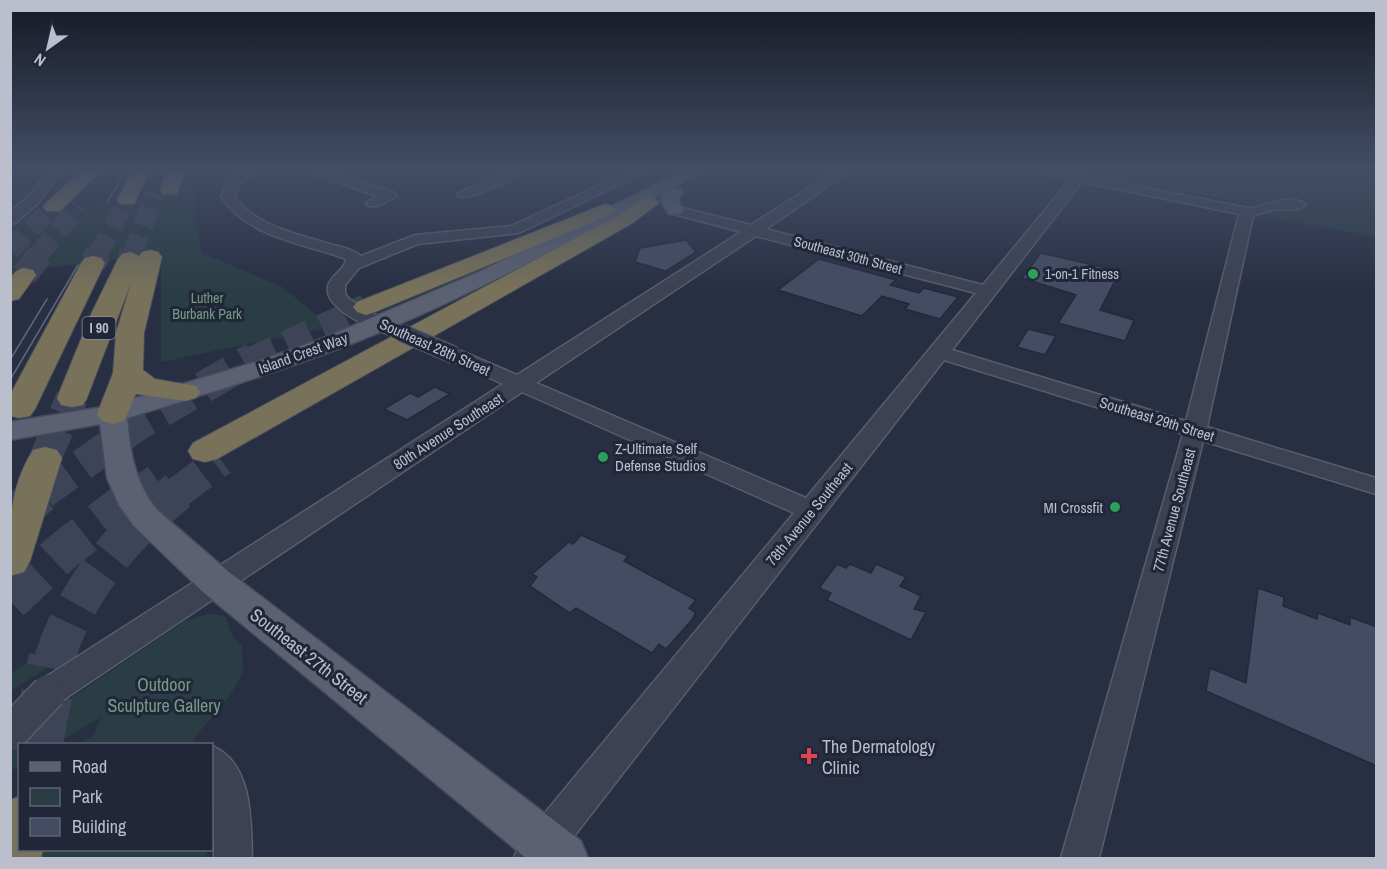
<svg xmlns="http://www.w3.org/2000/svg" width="1387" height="869" viewBox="0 0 1387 869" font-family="'Archivo Narrow',sans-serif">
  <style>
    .green { fill: #2a3d44 }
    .building { fill: #444c63; stroke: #23293b; stroke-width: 1.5 }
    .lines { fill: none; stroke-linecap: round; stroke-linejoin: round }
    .highway-tunnel-far4 { stroke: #3e4458; stroke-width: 20; stroke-dasharray: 20 10; stroke-linecap: butt }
    .highway-tunnel-far3 { stroke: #3e4458; stroke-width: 26; stroke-dasharray: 26 13; stroke-linecap: butt }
    .highway-tunnel-far2 { stroke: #3e4458; stroke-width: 32; stroke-dasharray: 32 16; stroke-linecap: butt }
    .highway-tunnel-far1 { stroke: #3e4458; stroke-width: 40; stroke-dasharray: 40 20; stroke-linecap: butt }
    .highway-tunnel { stroke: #3e4458; stroke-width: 51; stroke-dasharray: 51 26; stroke-linecap: butt }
    .minor-casing { stroke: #585d6d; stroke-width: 3 }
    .major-casing { stroke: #464b5c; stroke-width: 3 }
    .highway-casing { stroke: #444a5b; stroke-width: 2 }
    .minor { fill: #3d4253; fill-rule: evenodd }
    .major { fill: #5b6173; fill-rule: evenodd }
    .highway { fill: #79725a; fill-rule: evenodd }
    .tram { stroke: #5f657a; stroke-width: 1.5 }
    .minor-bridge-far1-casing { stroke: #585d6d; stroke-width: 19; stroke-linecap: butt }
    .minor-bridge-casing { stroke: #585d6d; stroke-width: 37; stroke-linecap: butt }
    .minor-bridge-far1 { stroke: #3d4253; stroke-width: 17 }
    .minor-bridge { stroke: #3d4253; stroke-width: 34 }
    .leisure-dot { fill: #2e9e5b; stroke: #212739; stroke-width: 2 }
    .health-dot { fill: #e0444e; stroke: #212739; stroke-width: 2 }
    .labels { text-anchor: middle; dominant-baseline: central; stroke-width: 6; stroke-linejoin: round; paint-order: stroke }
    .far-street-label { font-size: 14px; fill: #babecd; stroke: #212739 }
    .far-poi-label { font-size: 14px; fill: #babecd; stroke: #212739; text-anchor: start }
    .far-park-label { font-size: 14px; fill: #729d83; stroke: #212739 }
    .shield { fill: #212739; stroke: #8c91a1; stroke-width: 1.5 }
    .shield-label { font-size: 14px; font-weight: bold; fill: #babecd }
    .street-label { font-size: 15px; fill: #babecd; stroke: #212739 }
    .poi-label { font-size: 15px; fill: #babecd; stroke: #212739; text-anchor: start }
    .near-street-label { font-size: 18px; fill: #babecd; stroke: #212739 }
    .near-park-label { font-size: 18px; fill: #729d83; stroke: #212739 }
    .near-poi-label { font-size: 18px; fill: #babecd; stroke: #212739; text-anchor: start }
  </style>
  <rect width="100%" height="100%" fill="#282f43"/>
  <path class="green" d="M1104,169H1376V237L1268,217L1247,204L1100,176Z
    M194,185L195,219L202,253L282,287L332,327L161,362V254L45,268L11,277V190L31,189L14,212L133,200Z
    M208,614L225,616L232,636L242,645L243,673L229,697L194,738V744H79L93,736L101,717L55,744H20L19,766L11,771V739L185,621Z
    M48,649L71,653L11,691V673Z
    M41,850H206L207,858H39Z"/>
  <path class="building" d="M686,240L696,252L666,271L635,262L640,248Z
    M1041,253L1115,270L1119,273L1100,310L1134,320L1125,341L1058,323L1076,295L1022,278Z
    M819,259L896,280L890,285L919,293L924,288L958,297L940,319L905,309L909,304L882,296L862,316L778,290Z
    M1028,329L1056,336L1045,355L1017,347Z
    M435,387L450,394L407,420L384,409L410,393L418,397Z
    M581,535L628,556L624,561L696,600L689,608L696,613L691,621L666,649L659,644L652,653L576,608L570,613L530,586L537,577L532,574L569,542L573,544Z
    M837,564L846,568L850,564L871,573L876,564L906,577L900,586L921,596L914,609L926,612L911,640L827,600L831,593L819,588Z
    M1258,588L1284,597L1283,606L1317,619L1318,613L1350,625V617L1377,627V766L1206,691L1210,668L1246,683Z"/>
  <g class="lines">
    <path class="highway-tunnel-far4" d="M10,250L53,207
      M39,254L79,206
      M98,254L127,200
      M132,254L155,194"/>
    <path class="highway-tunnel-far3" d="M130,259L132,253
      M93,263L99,253
      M24,275L41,253
      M251,360L366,307"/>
    <path class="highway-tunnel-far2" d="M45,458L72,398
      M43,493L136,426L254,358
      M138,493L157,480
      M177,493L221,460"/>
    <path class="highway-tunnel-far1" d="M10,519L44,491
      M10,601L62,552L140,491
      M54,660C76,590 121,536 178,491"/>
    <path class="highway-tunnel" d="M37,744L54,658"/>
    <g class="minor-casing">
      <path id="minor" d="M50,169H63L37,204L15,223L10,224V212L27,198Z
        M242,169H257L240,183L235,196C254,226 298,234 330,244C340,247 354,249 361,256L415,235L511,226L635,169H652L519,233L418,244L359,268L345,285V293L348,298L366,311L409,329L411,333L409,337L402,339C384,334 322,311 328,286C331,275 345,270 346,259C304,243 247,238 221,196C224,183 231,177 242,169Z
        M300,169H320L395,193L397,196L378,206H368L366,203L377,196Z
        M510,169H522L523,172C515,180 470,199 459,197L457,194Z
        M838,169H853L766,229L983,285L1070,180L1027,169H1055L1076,173L1079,169H1092L1087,176L1248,208C1264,208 1292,191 1306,205L1299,209L1271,210L1253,216L1207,427L1376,478V494L1203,441L1099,858H1061L1183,434L944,360L557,858H514L519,844L794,513L522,392L60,702L49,706L38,702L33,692L38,682L503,384L447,359L444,355L447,351H461L517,375L741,232L670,213L668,210L670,207L675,206L751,225ZM1082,182L1239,214L1186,421L952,350ZM756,236L976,293L806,498L536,383Z
        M212,746C253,763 251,821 252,858H214Z"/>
    </g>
    <g class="major-casing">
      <path id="major" d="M686,169H707L673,188L681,189L683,193L678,200L684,210L681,214H669L660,200L667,191C561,246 455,304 343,347C272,374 200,396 127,418C130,452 135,483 157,510L229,572L581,841L588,858H526L203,592L134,526L119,505L107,478L100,424L10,440V422L109,406L262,360L329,336L481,271Z"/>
    </g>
    <g class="highway-casing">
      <path id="highway" d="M83,169H103L60,211H46L43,207L46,203Z
        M133,169H151L134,204H120L117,200Z
        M168,169H186L177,194H163L160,190Z
        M649,197L656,199L659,203L631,224L217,459L205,462L193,459L188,451L193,443L617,216L642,199Z
        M605,204L612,206L615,210L612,214L375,312L366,315L357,312L353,307L357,302Z
        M150,250L158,252L162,257L144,333L143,370L155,379L196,386L200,392L196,398L185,401L136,394L124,421L113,424L102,421L97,414L113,373L116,333L131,283L87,398L83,405L72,407L61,405L57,398L92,312L118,259L122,254L130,252L139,256L142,252Z
        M93,256L101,258L105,263L35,409L30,416L19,418L10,416V395L81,263L85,258Z
        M24,268L33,270L36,275L19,299L10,301C10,286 7,272 24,268Z
        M45,447L57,450L62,458L30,561L24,572L10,576C10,530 7,491 33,450Z
        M20,796V850H43L41,858H10V800Z"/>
    </g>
    <use href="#minor" class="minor"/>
    <use href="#major" class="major"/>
    <use href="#highway" class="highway"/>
    <path class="tram" d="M107,202L127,169
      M10,360L47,299
      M10,380L78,265"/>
    <g class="minor-bridge-far1-casing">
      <path id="minor-bridge-far1" d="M402,333L454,355"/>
    </g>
    <g class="minor-bridge-casing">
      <path id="minor-bridge" d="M10,733L49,692"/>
    </g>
    <use href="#minor-bridge-far1" class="minor-bridge-far1"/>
    <use href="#minor-bridge" class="minor-bridge"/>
  </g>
  <linearGradient id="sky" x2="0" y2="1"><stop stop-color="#161a25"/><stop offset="0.58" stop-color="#424d66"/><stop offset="1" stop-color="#424d66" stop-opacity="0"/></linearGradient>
  <rect width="1387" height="291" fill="url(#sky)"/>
  <g class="leisure-dot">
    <circle cx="1033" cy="274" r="6"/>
    <circle cx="603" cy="457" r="6"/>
    <circle cx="1115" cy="507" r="6"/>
  </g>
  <path class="health-dot" d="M806 747h6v6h6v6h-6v6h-6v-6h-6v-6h6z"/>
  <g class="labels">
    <g class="far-street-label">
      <text transform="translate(848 255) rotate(15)">Southeast 30th Street</text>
    </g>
    <g class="far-poi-label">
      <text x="1045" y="274">1-on-1 Fitness</text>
    </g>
    <g class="far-park-label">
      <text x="207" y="298">Luther<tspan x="207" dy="16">Burbank Park</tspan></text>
    </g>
    <rect class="shield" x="82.5" y="317" width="33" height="22" rx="4.5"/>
    <g class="shield-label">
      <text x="99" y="328">I 90</text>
    </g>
    <g class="street-label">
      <text transform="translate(435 347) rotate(24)">Southeast 28th Street</text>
      <text transform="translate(303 353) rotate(-20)">Island Crest Way</text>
      <text transform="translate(1157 419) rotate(17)">Southeast 29th Street</text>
      <text transform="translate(448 431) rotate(-33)">80th Avenue Southeast</text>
      <text transform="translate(1174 510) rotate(-75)">77th Avenue Southeast</text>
      <text transform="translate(809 514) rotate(-51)">78th Avenue Southeast</text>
    </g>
    <g class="poi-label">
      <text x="615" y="448">Z-Ultimate Self<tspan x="615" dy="17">Defense Studios</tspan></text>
      <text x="1103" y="507" text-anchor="end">MI Crossfit</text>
    </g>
    <g class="near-street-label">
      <text transform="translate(309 656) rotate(38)">Southeast 27th Street</text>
    </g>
    <g class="near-park-label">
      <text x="164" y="684">Outdoor<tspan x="164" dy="21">Sculpture Gallery</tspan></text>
    </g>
    <g class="near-poi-label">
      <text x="822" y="746">The Dermatology<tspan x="822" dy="21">Clinic</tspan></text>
    </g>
  </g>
  <rect width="1387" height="869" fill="none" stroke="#babecd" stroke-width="24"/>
  <rect x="18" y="743" width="195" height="108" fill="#212739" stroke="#5e6374" stroke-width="1.5"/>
  <rect x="30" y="762" width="30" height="9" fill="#5b6173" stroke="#5e6374" stroke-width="1.5"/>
  <text x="72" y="773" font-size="18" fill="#babecd">Road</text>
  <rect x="30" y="788" width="30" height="18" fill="#2a3d44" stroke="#5e6374" stroke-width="1.5"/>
  <text x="72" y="803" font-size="18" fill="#babecd">Park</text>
  <rect x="30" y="818" width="30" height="18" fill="#444c63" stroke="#5e6374" stroke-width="1.5"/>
  <text x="72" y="833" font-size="18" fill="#babecd">Building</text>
  <g transform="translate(48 48) rotate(214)" stroke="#212739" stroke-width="4.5" paint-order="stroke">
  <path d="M0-4.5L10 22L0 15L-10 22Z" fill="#babecd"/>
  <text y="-9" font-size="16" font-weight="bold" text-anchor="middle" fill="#babecd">N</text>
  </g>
</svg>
